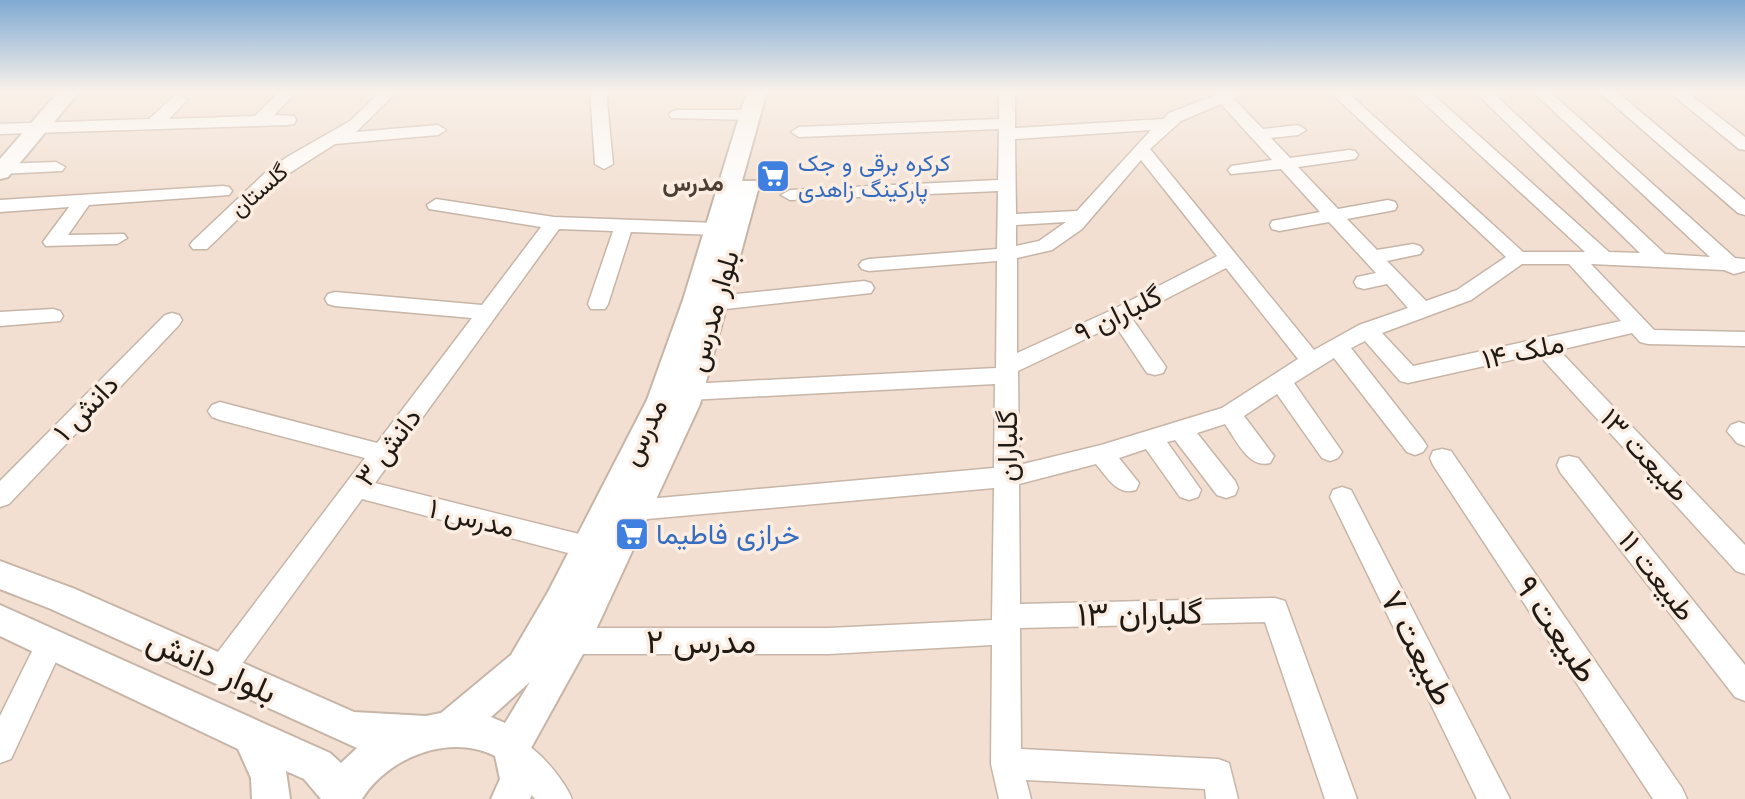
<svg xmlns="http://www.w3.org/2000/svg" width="1745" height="799" viewBox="0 0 1745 799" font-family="Jost,Vazirmatn,sans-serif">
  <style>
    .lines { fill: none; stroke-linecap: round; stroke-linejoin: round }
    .minor-casing { stroke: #c7b5a8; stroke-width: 3 }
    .major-casing { stroke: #c7b5a8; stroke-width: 4 }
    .minor { fill: #fff; fill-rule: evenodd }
    .major { fill: #fff; fill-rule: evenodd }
    .labels { text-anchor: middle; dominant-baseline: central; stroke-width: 7; stroke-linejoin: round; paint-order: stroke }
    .far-shop-label { font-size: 23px; fill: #366cbe; stroke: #fcede2; text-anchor: start }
    .far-street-label { font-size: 23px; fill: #201a15; stroke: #fcede2 }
    .far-neighbourhood-label { font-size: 24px; font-weight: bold; fill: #4e3f34; stroke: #fcede2 }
    .street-label { font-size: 28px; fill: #201a15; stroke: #fcede2 }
    .shop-label { font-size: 28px; fill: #366cbe; stroke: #fcede2; text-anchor: start }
    .near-street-label { font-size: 33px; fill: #201a15; stroke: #fcede2 }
  </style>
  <rect width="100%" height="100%" fill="#f2dfd1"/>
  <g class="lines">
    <g class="minor-casing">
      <path id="minor" d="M289,91L293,95L274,115L294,116L296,120L294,124L288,125L0,134V124L149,119L173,97L179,95L187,100L169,119L255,116L279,92Z
        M381,91H398L356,132L438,125L446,130L438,135L335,144L277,181L207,249H193L190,245L193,241L265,173L287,157L350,121Z
        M590,91H606L613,164L604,169L595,164Z
        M999,91H1015V128L1163,119L1169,113L1226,91H1248L1234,99L1263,129L1298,125L1306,130L1298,135L1271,138L1290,158L1349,150L1355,151L1358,155L1355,159L1298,167L1338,209L1388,200L1395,202L1397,206L1395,210L1347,219L1377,250L1413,244L1420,246L1423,250L1420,254L1387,261L1426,301L1457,290L1506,257L1329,91H1346L1523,252H1585L1411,91H1429L1609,252L1640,253L1474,91H1491L1665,254L1710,257L1532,91H1549L1735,258L1745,259V271L1734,274L1724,270L1591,264L1654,330L1745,332V346L1648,344L1640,342L1632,333L1559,350L1745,545V574L1736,571L1538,354L1408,383L1400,381L1365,341L1351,348L1423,440L1427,446L1423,452L1415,455L1407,452L1334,358L1294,383L1338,446L1342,452L1338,458L1330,461L1322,458L1277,394L1244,416L1274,456L1270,463C1249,469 1236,440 1225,424L1197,433L1235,481L1238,488L1235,495L1226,498L1217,495L1175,440L1167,442L1201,490L1198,497L1189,500L1180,497L1146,449L1119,458L1139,483L1136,490C1117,496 1107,477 1096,464L1019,484L1020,604L1275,598L1285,601L1357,799H1325L1265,622L1020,628L1021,749L1218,759L1229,763L1238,799H1206L1205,789L1026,780L1031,799H999L991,764L992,645L829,654H573L563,650L559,641L563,632L573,628H829L992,620L994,488L636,520L627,517L623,510L627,503L636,500L994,468L995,384L689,400L681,398L678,392L681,386L689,384L996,368L997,261L869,271L862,269L859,265L862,261L869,259L997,249L998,191L790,200L781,195L790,190L998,180L999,129L799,137L791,132L799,127L999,119ZM1221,104L1272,160L1231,166L1228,170L1231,174L1281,169L1320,212L1272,221L1270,225L1272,229L1279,231L1329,222L1376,273L1357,277L1354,282L1357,287L1364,289L1387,284L1408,308L1359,325L1314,350L1150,149L1181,121ZM1151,130L1077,211L1016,214L1015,139ZM1141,160L1217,256L1112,310L1017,353V258L1052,250L1082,229ZM1066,222L1039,241L1016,246V225ZM1522,264H1569L1621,321L1413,366L1382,333L1471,300ZM1226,268L1298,359L1222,408L1101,445L1019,465L1018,371L1115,325L1147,373L1155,375L1163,373L1166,367L1131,317Z
        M1598,91H1616L1745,200V215L1738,213Z
        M1668,91H1686L1745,137V150L1739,149Z
        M677,110H750L758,115L750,120L671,118L669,115L671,112Z
        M56,162L65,167L62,171L0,174V164Z
        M223,186L229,187L232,191L229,195L89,205L68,235L124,234L127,238L117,244L46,246L43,242L69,207L0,212V200Z
        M436,199L554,217L717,223L726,229L717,235L631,232L608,304L605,309H591L588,304L613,231L559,229L375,483L587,536L596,539L600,547L596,555L587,558L362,499L231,679L221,683L211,679L207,670L211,661L365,458L220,420L212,417L208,411L212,405L220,402L377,443L472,318L335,306L328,304L325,299L328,294L335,292L482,305L541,227L429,209L427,205Z
        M864,281L871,283L874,288L871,293L717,310L710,308L707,303L710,298L717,296Z
        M53,309L60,311L63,316L60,321L0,326V312Z
        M172,313L179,315L182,320L179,325L9,504L0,507V481L165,315Z
        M1739,422L1745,424V446L1737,443L1727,431L1731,425Z
        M1442,449L1451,451L1682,788L1687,799H1653L1433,465L1430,458L1433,451Z
        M1569,456L1578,458L1745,665V701L1735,697L1560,472L1557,465L1560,458Z
        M1342,487L1351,490L1510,799H1477L1330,497L1333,490Z
        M51,629L61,633L65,642L11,759L0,763V716L41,633Z
        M517,739C538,748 563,778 572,799H535L506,765L502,754L506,743Z"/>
    </g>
    <g class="major-casing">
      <path id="major" d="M59,91H80L8,177L0,179V159Z
        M747,91H767L742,181H756L759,186L700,404L593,636L531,748L538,780L530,799H491L500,779L495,756C450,733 388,757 362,799H321L304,779L286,771L290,799H252L251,778L238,749L0,636V605L330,753L341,763L357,748L51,609L0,589V561L75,589L354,712L426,716L441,713L511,655L548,592L647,400L683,300ZM530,682L505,723L491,717Z"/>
    </g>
    <use href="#minor" class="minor"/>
    <use href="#major" class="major"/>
  </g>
  <linearGradient id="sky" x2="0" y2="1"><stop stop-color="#80aad2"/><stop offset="0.45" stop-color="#f9f1ea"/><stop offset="1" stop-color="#f9f1ea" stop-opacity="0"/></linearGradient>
  <rect width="1745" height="203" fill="url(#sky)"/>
  <defs>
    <g id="supermarket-square" transform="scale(1.75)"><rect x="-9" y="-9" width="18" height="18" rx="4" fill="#3f7fe0" stroke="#fcede2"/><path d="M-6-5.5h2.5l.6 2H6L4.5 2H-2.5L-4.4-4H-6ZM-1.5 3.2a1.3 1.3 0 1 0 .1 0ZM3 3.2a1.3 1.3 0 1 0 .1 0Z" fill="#fff"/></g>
  </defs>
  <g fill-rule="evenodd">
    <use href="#supermarket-square" x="773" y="176"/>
    <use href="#supermarket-square" x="632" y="534"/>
  </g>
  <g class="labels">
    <g class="far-shop-label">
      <text x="798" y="163">کرکره برقی و جک<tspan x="798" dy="26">پارکینگ زاهدی</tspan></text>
    </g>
    <g class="far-street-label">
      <text transform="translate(259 190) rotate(-41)">گلستان</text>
    </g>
    <g class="far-neighbourhood-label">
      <text x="693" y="182">مدرس</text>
    </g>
    <g class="street-label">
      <text transform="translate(713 311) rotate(-74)">بلوار مدرس</text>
      <text transform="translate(1118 314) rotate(-26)">۹ گلباران</text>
      <text transform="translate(1523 351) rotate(-12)">ملک ۱۴</text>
      <text transform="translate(86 408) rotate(-46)">دانش ۱</text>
      <text transform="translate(644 432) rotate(-64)">مدرس</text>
      <text transform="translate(1007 446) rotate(-90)">گلباران</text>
      <text transform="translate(388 447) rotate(-53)">دانش ۳</text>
      <text transform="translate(1645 455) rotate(47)">طبیعت ۱۳</text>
      <text transform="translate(472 518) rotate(14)">مدرس ۱</text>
      <text transform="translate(1657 576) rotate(52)">طبیعت ۱۱</text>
    </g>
    <g class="shop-label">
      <text x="656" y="534">خرازی فاطیما</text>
    </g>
    <g class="near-street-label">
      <text transform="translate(1140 613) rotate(-1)">۱۳ گلباران</text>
      <text transform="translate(1557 629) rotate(56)">طبیعت ۹</text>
      <text x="701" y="641">مدرس ۲</text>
      <text transform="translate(1418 648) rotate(63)">طبیعت ۷</text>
      <text transform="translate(212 666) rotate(24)">بلوار دانش</text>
    </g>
  </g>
</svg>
